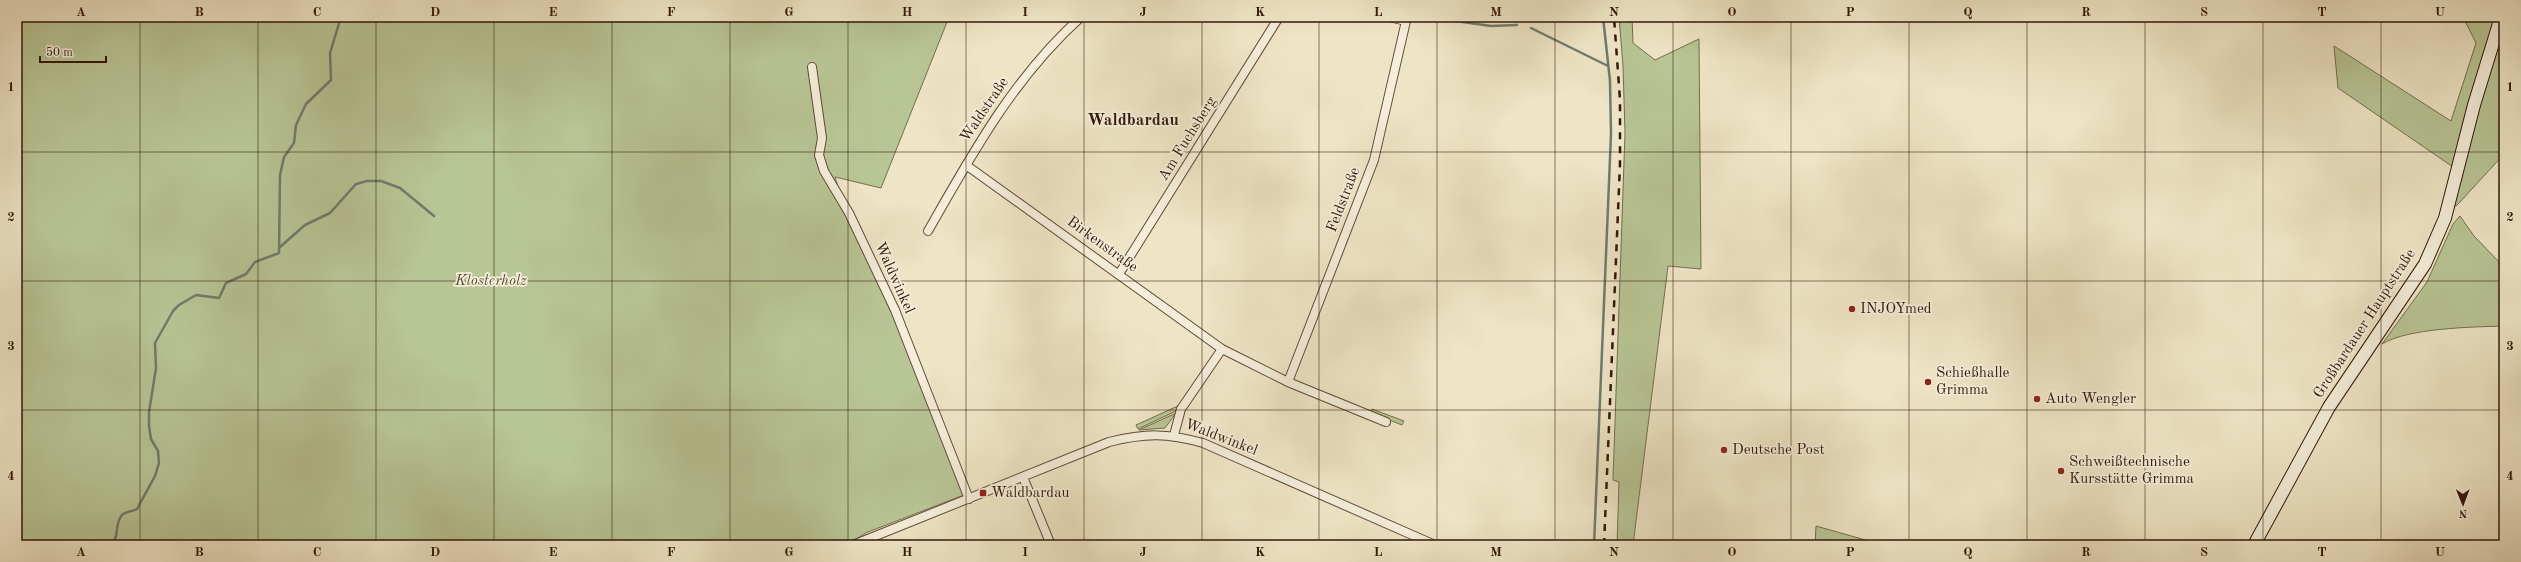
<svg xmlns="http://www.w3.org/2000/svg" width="2521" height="562" viewBox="0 0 2521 562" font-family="'Old Standard TT',serif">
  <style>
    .green { fill: #b8c595; stroke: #756e4e }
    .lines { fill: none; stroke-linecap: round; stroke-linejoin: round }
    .stream { stroke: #707b6e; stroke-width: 2.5 }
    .street-casing { stroke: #614a38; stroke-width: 10 }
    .secondary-casing { stroke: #321608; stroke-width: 14 }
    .street { stroke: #f4eeda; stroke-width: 8 }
    .secondary { stroke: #f4eeda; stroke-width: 12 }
    .rail { stroke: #321608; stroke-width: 2.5; stroke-dasharray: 7 7; stroke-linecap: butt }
    .grid { fill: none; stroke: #321608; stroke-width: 1; stroke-opacity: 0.55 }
    .poi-dot { fill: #8f2418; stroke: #f4eeda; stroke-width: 1.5 }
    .labels { text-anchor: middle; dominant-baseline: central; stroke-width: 3.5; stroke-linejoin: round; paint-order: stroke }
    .street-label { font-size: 15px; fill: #321608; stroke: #f4eeda }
    .park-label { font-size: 15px; font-style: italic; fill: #5a4b32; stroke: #f4eeda }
    .poi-label { font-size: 15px; fill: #321608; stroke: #f4eeda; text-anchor: start }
    .quarter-label { font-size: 17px; font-weight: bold; fill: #321608; stroke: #f4eeda }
    .neatline { fill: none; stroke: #321608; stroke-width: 1.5 }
    .grid-label { font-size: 13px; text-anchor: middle; font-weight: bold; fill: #321608 }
  </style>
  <rect width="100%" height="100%" fill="#eee5c6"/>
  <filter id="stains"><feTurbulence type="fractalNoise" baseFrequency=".005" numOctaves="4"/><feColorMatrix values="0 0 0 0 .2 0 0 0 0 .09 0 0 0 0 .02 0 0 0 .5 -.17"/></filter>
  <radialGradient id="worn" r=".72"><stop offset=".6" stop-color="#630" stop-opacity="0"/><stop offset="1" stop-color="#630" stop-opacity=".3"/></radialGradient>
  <path class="green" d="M17,17H949L881,188L835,177L846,212L871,259L964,495L868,532L845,545H17Z
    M1619,17H1632L1633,43L1655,60L1699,39L1701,269L1668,266L1633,545H1617L1619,482L1613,480L1625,133L1623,66Z
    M2463,17H2497L2453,167L2338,88L2334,46L2451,121L2476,43Z
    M2504,24V154L2460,202L2456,206L2453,205L2482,92Z
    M2460,216L2474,236L2504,267V326C2472,327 2408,328 2382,344L2427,282L2453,224Z
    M1180,405L1178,410L1138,429L1136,425Z
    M1372,409L1404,421L1402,425L1371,413Z
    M1176,413L1165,428L1139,430Z
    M1816,526L1883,545H1815Z
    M902,540L903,545H867L874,542Z"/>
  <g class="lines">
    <path class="stream" d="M1427,17L1491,26L1517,25
      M1531,28L1608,66
      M280,247L305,225L330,213L356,184L367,181H381L400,188L434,216
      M111,545C120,537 114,524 122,515C126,511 132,512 137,509L155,476L159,463L158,451L151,439L149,426V412L156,368L155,343L173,311L179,305L196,295L219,298L226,283L246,274L255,262L279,253L280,175L284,157L294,143L296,125L306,104L331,80L330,53L341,17
      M1594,545L1611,134L1610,81L1603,17"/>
    <g class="street-casing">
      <path id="street" d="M812,67L822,138L819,155L824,171L849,213L895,310L969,499
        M966,165L1222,349L1288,382L1386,422
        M928,231C972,154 1014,77 1081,17
        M1119,274L1279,17
        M1288,382L1374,160L1406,21L1389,17
        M1174,435L1181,409L1222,349
        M1023,477L1051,545
        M853,545L1109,442C1146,433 1167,433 1203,443L1435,545"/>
    </g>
    <g class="secondary-casing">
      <path id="secondary" d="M2254,545L2329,407L2425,264L2445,218L2474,105L2501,17"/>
    </g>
    <use href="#street" class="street"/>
    <use href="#secondary" class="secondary"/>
    <path class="rail" d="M1604,545L1620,164V100L1614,17"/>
  </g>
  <path class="grid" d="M140,17V545M258,17V545M376,17V545M494,17V545M612,17V545M730,17V545M848,17V545M966,17V545M1084,17V545M1202,17V545M1319,17V545M1437,17V545M1555,17V545M1673,17V545M1791,17V545M1909,17V545M2027,17V545M2145,17V545M2263,17V545M2381,17V545M17,152H2504M17,281H2504M17,410H2504"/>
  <g class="poi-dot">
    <circle cx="1852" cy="309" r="4"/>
    <circle cx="1928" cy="382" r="4"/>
    <circle cx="2037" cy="399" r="4"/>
    <circle cx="1724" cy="450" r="4"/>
    <circle cx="2061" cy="471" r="4"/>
    <rect x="979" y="489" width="8" height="8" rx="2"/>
  </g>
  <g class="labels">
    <g class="street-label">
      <text transform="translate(985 110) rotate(-56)">Waldstraße</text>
      <text transform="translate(1188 139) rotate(-58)">Am Fuchsberg</text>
      <text transform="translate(1344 200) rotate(-69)">Feldstraße</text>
      <text transform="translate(1102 245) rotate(36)">Birkenstraße</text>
      <text transform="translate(894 278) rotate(66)">Waldwinkel</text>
      <text transform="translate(2365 324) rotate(-57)">Großbardauer Hauptstraße</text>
      <text transform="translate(1221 438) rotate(21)">Waldwinkel</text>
    </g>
    <g class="park-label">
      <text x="491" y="281">Klosterholz</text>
    </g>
    <g class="poi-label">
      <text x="1860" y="309">INJOYmed</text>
      <text x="1936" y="373">Schießhalle<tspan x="1936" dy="17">Grimma</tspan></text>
      <text x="2045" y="399">Auto Wengler</text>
      <text x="1732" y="450">Deutsche Post</text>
      <text x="2069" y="462">Schweißtechnische<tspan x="2069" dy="17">Kursstätte Grimma</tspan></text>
      <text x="991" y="493">Waldbardau</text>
    </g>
    <g class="quarter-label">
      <text x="1133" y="120">Waldbardau</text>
    </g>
  </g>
  <rect width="2521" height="562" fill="none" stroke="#eee5c6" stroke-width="44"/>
  <g transform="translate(2463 504) rotate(179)" stroke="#f4eeda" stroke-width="3" paint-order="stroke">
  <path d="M0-3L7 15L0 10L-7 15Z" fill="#321608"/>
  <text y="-6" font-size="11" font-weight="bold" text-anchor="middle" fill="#321608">N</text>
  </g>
  <path d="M40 56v6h66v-6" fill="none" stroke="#321608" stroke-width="2"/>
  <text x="46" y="56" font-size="12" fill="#321608" stroke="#f4eeda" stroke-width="3" paint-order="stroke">50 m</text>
  <rect x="22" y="22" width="2477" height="518" class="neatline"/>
  <g class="grid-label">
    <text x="81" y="16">A</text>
    <text x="199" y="16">B</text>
    <text x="317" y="16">C</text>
    <text x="435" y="16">D</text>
    <text x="553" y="16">E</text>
    <text x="671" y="16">F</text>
    <text x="789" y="16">G</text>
    <text x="907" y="16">H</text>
    <text x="1025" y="16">I</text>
    <text x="1143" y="16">J</text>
    <text x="1260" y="16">K</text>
    <text x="1378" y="16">L</text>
    <text x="1496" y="16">M</text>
    <text x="1614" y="16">N</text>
    <text x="1732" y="16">O</text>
    <text x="1850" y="16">P</text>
    <text x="1968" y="16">Q</text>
    <text x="2086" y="16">R</text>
    <text x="2204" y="16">S</text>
    <text x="2322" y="16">T</text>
    <text x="2440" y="16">U</text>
    <text x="11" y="91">1</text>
    <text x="2510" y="91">1</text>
    <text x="11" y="221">2</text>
    <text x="2510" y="221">2</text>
    <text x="11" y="350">3</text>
    <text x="2510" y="350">3</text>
    <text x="11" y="480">4</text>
    <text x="2510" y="480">4</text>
    <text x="81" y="556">A</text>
    <text x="199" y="556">B</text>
    <text x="317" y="556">C</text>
    <text x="435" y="556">D</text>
    <text x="553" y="556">E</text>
    <text x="671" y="556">F</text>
    <text x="789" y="556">G</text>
    <text x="907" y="556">H</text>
    <text x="1025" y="556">I</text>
    <text x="1143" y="556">J</text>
    <text x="1260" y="556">K</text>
    <text x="1378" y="556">L</text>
    <text x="1496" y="556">M</text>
    <text x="1614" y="556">N</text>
    <text x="1732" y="556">O</text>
    <text x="1850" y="556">P</text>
    <text x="1968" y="556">Q</text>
    <text x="2086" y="556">R</text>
    <text x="2204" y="556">S</text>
    <text x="2322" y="556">T</text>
    <text x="2440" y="556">U</text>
  </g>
  <rect width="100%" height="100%" filter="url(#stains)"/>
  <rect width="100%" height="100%" fill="url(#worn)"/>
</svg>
